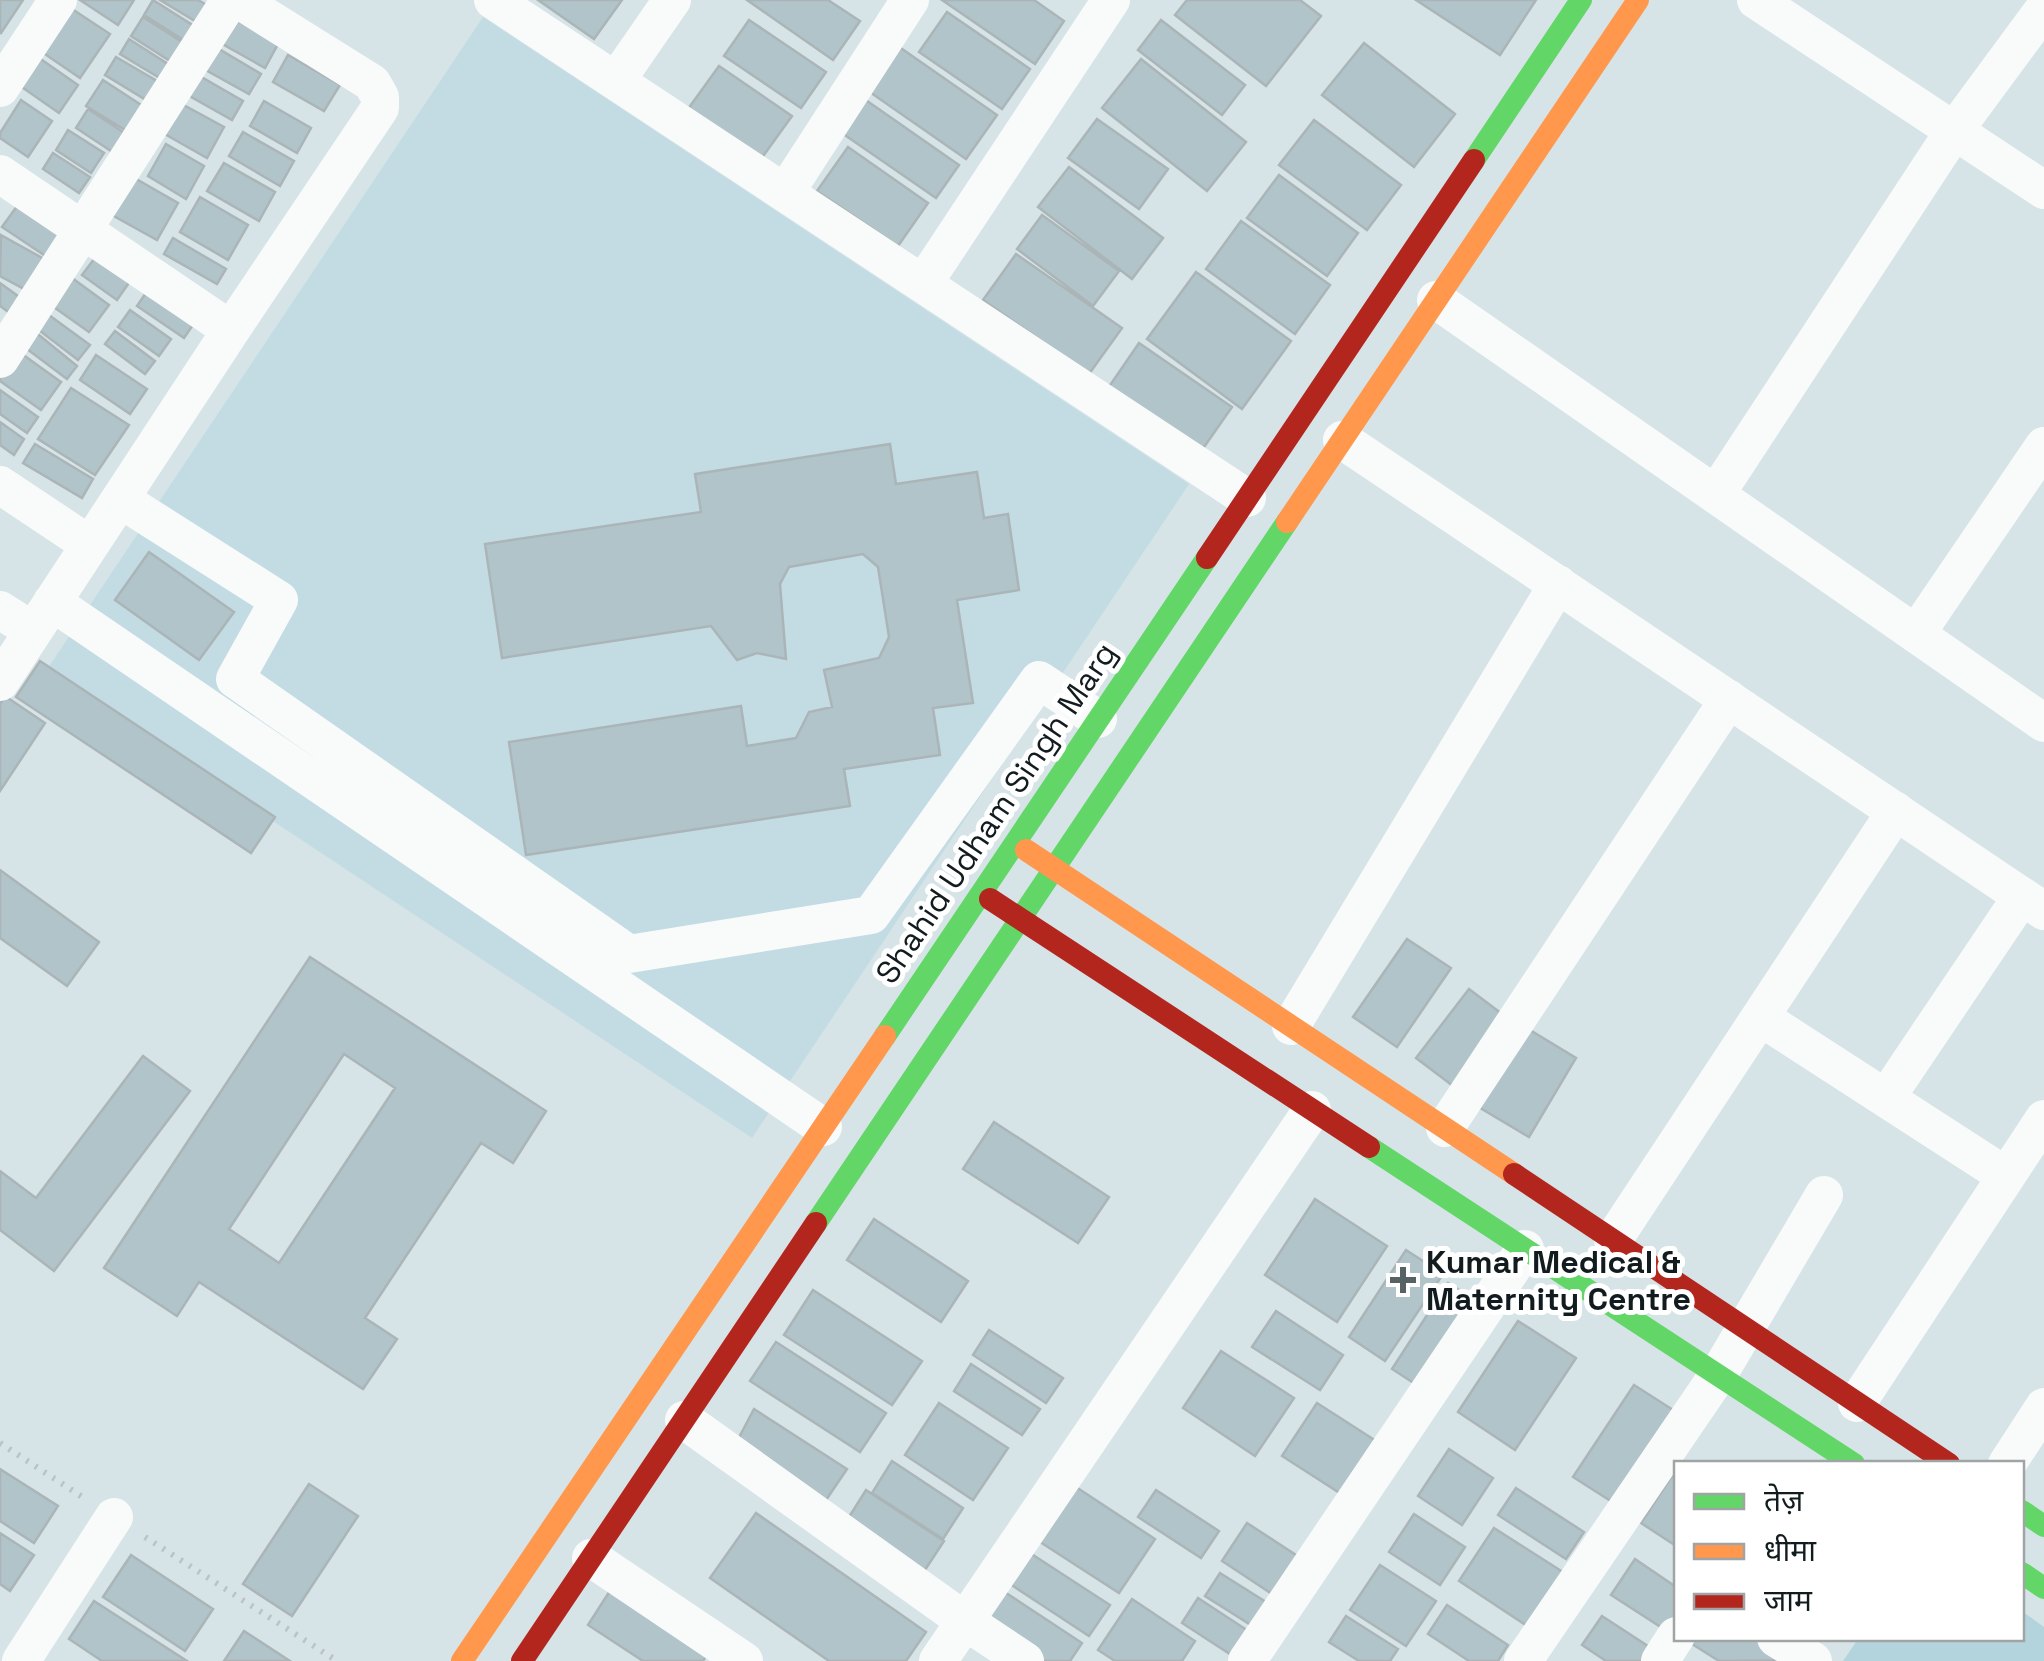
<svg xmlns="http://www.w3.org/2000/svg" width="2044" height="1661" viewBox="0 0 2044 1661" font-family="'Space Grotesk','Noto Sans Devanagari',sans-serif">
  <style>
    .built { fill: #c3dce3 }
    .green { fill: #b4d4dd }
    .building { fill: #b0c4c9; stroke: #abb5b8; stroke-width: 2.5; fill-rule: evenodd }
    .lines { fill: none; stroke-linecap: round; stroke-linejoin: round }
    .path { stroke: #bdc3c4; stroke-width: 6; stroke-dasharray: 2.5 8; stroke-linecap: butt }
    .street { stroke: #f9fbfb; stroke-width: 38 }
    .fast { stroke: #63d668; stroke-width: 22 }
    .slow { stroke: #ff974d; stroke-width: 22 }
    .jam { stroke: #b3261e; stroke-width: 22 }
    .poi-dot { fill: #576264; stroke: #fff; stroke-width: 4 }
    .labels { text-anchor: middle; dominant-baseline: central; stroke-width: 10; stroke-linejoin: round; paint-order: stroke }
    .street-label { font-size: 32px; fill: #121c1e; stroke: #fff }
    .poi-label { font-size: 32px; font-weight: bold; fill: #121c1e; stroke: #fff; text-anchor: start }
  </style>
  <rect width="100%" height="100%" fill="#d6e4e7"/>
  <path class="built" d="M483,17L1189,484L752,1138L46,671Z"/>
  <path class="green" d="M2022,1611L2044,1627V1661H1843L1858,1639L2022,1638Z"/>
  <path class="building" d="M0,0H23L1,33L0,32Z
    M80,0H134L118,25Z
    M153,0L194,26L185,41L144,15Z
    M160,0H198L210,7L200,24Z
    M538,0H622L594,39Z
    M747,0H828L860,21L833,60Z
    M942,0H1034L1064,21L1035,64Z
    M1187,0H1300L1321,16L1266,86L1175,15Z
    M1416,0H1536L1500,55Z
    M66,5L110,34L80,78L36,48Z
    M947,12L1030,69L1002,109L919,52Z
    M143,17L182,42L170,61L131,36Z
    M231,17L278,44L265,68L217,41Z
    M749,20L826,72L801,108L724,56Z
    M1161,20L1245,85L1222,115L1138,50Z
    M129,39L171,66L163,80L120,54Z
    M1364,43L1455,114L1414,167L1322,95Z
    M895,44L997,115L966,159L864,88Z
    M214,46L261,74L249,94L202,68Z
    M32,53L78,85L59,113L13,81Z
    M288,55L340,85L324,111L273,82Z
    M116,57L157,81L146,100L105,75Z
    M1141,59L1246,142L1207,191L1102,108Z
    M719,66L792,116L761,159L688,109Z
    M198,75L243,101L232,120L186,94Z
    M103,80L146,108L130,133L86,106Z
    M860,96L959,165L936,198L836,129Z
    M21,100L52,121L28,157L0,138V133Z
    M264,101L311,128L297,153L250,126Z
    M180,103L224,127L207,158L163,133Z
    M88,109L126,134L114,153L76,128Z
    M1097,119L1168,169L1139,209L1068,158Z
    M1314,120L1401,185L1367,230L1279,165Z
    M68,130L104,153L91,173L56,150Z
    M243,132L294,161L280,186L229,156Z
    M166,144L204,166L186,199L148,176Z
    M848,147L928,203L898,246L817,191Z
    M53,153L90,177L79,193L43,169Z
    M224,163L275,192L259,221L207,191Z
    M1069,167L1163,238L1132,279L1038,207Z
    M124,172L178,203L157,240L103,210Z
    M1279,175L1358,233L1327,276L1247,218Z
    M200,197L248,225L228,260L180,232Z
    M20,202L64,233L47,257L2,227Z
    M1042,215L1119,271L1093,306L1017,249Z
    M1241,221L1330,285L1295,334L1206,269Z
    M1,235L44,259L26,290L0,276Z
    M173,238L226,269L217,284L164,254Z
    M101,250L135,274L117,300L82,275Z
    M1016,254L1122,328L1089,374L983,300Z
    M1196,272L1291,341L1242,409L1147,339Z
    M68,275L109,305L89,332L48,303Z
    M0,283L25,301L14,316L0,306Z
    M152,284L199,316L184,338L137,306Z
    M42,310L90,345L78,360L31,324Z
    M130,310L171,339L159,356L118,327Z
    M34,331L77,366L67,379L23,346Z
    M115,331L155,361L145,374L105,344Z
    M1139,343L1232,407L1195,460L1102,397Z
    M15,349L61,382L41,410L0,381V370Z
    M96,355L147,389L130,414L80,380Z
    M71,388L129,425L95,475L38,439Z
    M0,390L38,417L27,433L0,414Z
    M0,422L24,439L14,455L0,445Z
    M35,444L93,479L82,498L23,463Z
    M890,444L896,484L977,472L984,518L1008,514L1019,590L957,600L973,703L933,708L940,755L844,769L850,806L526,855L509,742L741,706L747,746L796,738L809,712L832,707L824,670L879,658L889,637L878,567L863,554L789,567L780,584L786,659L757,653L737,660L711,626L502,658L485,544L701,512L695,474Z
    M149,552L234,612L199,660L115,600Z
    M40,661L275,817L251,853L16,697Z
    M5,696L45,723L0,791V704Z
    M0,870L99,942L67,986L0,938Z
    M1407,939L1451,968L1397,1047L1353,1017Z
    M310,957L546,1111L513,1163L481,1143L365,1318L397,1339L363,1389L199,1282L177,1316L104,1268ZM344,1054L395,1088L279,1263L229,1229Z
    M1469,989L1514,1023L1461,1092L1416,1058Z
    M1525,1027L1576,1058L1529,1137L1477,1106Z
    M143,1056L190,1091L54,1271L0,1230V1171L36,1198Z
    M994,1122L1109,1197L1078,1243L963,1169Z
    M1315,1199L1387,1246L1337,1322L1265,1275Z
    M874,1219L968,1281L941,1322L847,1260Z
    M1406,1250L1443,1274L1385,1361L1349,1337Z
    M1448,1283L1480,1303L1423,1389L1392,1369Z
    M813,1290L922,1361L892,1405L784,1335Z
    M1276,1311L1343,1355L1320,1390L1252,1347Z
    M1518,1321L1576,1358L1515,1450L1458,1412Z
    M989,1330L1063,1378L1046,1403L973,1355Z
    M776,1342L886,1413L860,1452L750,1381Z
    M1221,1351L1294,1398L1255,1456L1183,1408Z
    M971,1364L1040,1409L1022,1435L954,1391Z
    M1634,1385L1678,1413L1617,1505L1573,1477Z
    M939,1403L1008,1448L973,1500L905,1455Z
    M1317,1403L1384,1446L1349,1499L1282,1456Z
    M754,1409L847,1469L818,1512L733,1449Z
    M1449,1449L1493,1478L1462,1525L1418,1496Z
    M892,1461L963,1508L943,1539L872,1493Z
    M0,1469L58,1506L34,1543L0,1521Z
    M1676,1470V1546L1641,1523Z
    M309,1484L358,1516L292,1616L243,1584Z
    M1076,1487L1155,1539L1119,1593L1040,1542Z
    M1516,1488L1584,1532L1566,1559L1498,1515Z
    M866,1490L944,1541L921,1576L844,1525Z
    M1156,1490L1219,1531L1201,1558L1138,1517Z
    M756,1513L926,1632L906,1661H829L710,1578Z
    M1414,1514L1465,1547L1440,1585L1389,1552Z
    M1247,1523L1307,1562L1281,1600L1222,1561Z
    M1494,1528L1563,1572L1527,1626L1459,1581Z
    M0,1533L34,1555L10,1591L0,1584Z
    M1030,1553L1110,1605L1089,1636L1010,1584Z
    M131,1555L213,1609L185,1651L103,1597Z
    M1635,1559L1676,1587V1624L1670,1633L1611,1595Z
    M1380,1565L1436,1601L1406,1646L1350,1610Z
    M1220,1573L1277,1609L1262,1632L1205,1596Z
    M615,1583L712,1647L703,1661H643L588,1625Z
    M997,1587L1082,1643L1070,1661H1035L974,1621Z
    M1198,1598L1256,1636L1239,1660L1182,1623Z
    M1132,1599L1195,1641L1182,1661H1115L1098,1650Z
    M94,1601L187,1661H102L69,1639Z
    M1447,1605L1508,1645L1498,1661H1469L1428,1634Z
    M1346,1616L1398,1649L1390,1661H1359L1329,1642Z
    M1602,1616L1660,1654L1656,1661H1606L1582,1645Z
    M244,1631L290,1661H224Z
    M1691,1638H1757L1791,1660L1719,1661L1689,1642Z"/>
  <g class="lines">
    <path class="path" d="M0,1443L84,1498
      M145,1537L337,1661"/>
    <path class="street" d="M493,0L1247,498
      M1756,0L2044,190
      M616,81L672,0
      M0,88L58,0
      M0,174L231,330
      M785,193L910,0
      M923,284L1111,0
      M1436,300L2044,723
      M0,359L230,0
      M1342,440L2044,911
      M0,485L90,545
      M1716,494L1954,131L2044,9
      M120,499L279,600L235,679L629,954L871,915L1039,680L1098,719
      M52,602L823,1127
      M0,610L33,631
      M1916,634L2044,446
      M0,682L231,330L380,108V97L372,83L239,0
      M1760,1017L2006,1176
      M1291,1026L1558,584
      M1886,1098L2022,896
      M1445,1128L1729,699
      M1613,1240L1896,811
      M1857,1403L2044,1119
      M684,1420L965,1621L1025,1661
      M2007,1464L2044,1407
      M591,1558L744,1661
      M1776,1638L1813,1661
      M21,1661L114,1517
      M938,1661L1312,1110
      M1247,1661L1525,1249
      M1523,1661L1718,1375L1824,1195
      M1660,1661L1676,1636"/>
    <path class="fast" d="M1474,160L1581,0
      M885,1036L1207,558
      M1369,1147L1854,1464
      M816,1223L1287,522
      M2022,1511L2044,1526
      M2022,1573L2044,1588"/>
    <path class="slow" d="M1287,522L1638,0
      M1026,850L1514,1174
      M462,1661L885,1036"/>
    <path class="jam" d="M1207,558L1474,160
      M990,899L1369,1147
      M1514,1174L1949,1464
      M522,1661L816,1223"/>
  </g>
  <path class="poi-dot" d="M1398 1265h10v10h10v10h-10v10h-10v-10h-10v-10h10z"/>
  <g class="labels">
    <g class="street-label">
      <text transform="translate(996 813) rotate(-56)">Shahid Udham Singh Marg</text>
    </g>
    <g class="poi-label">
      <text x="1426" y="1262">Kumar Medical &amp;<tspan x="1426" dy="37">Maternity Centre</tspan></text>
    </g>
  </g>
  <rect x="1674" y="1461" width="350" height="180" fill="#ffffff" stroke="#a0a4a5" stroke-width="2.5"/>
  <rect x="1694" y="1494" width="50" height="15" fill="#63d668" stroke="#a0a4a5" stroke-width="2.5"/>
  <text x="1764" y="1511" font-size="30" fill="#121c1e">तेज़</text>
  <rect x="1694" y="1544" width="50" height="15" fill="#ff974d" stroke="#a0a4a5" stroke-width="2.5"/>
  <text x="1764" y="1561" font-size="30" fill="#121c1e">धीमा</text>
  <rect x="1694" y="1594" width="50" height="15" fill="#b3261e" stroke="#a0a4a5" stroke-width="2.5"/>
  <text x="1764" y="1611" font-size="30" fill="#121c1e">जाम</text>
</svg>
